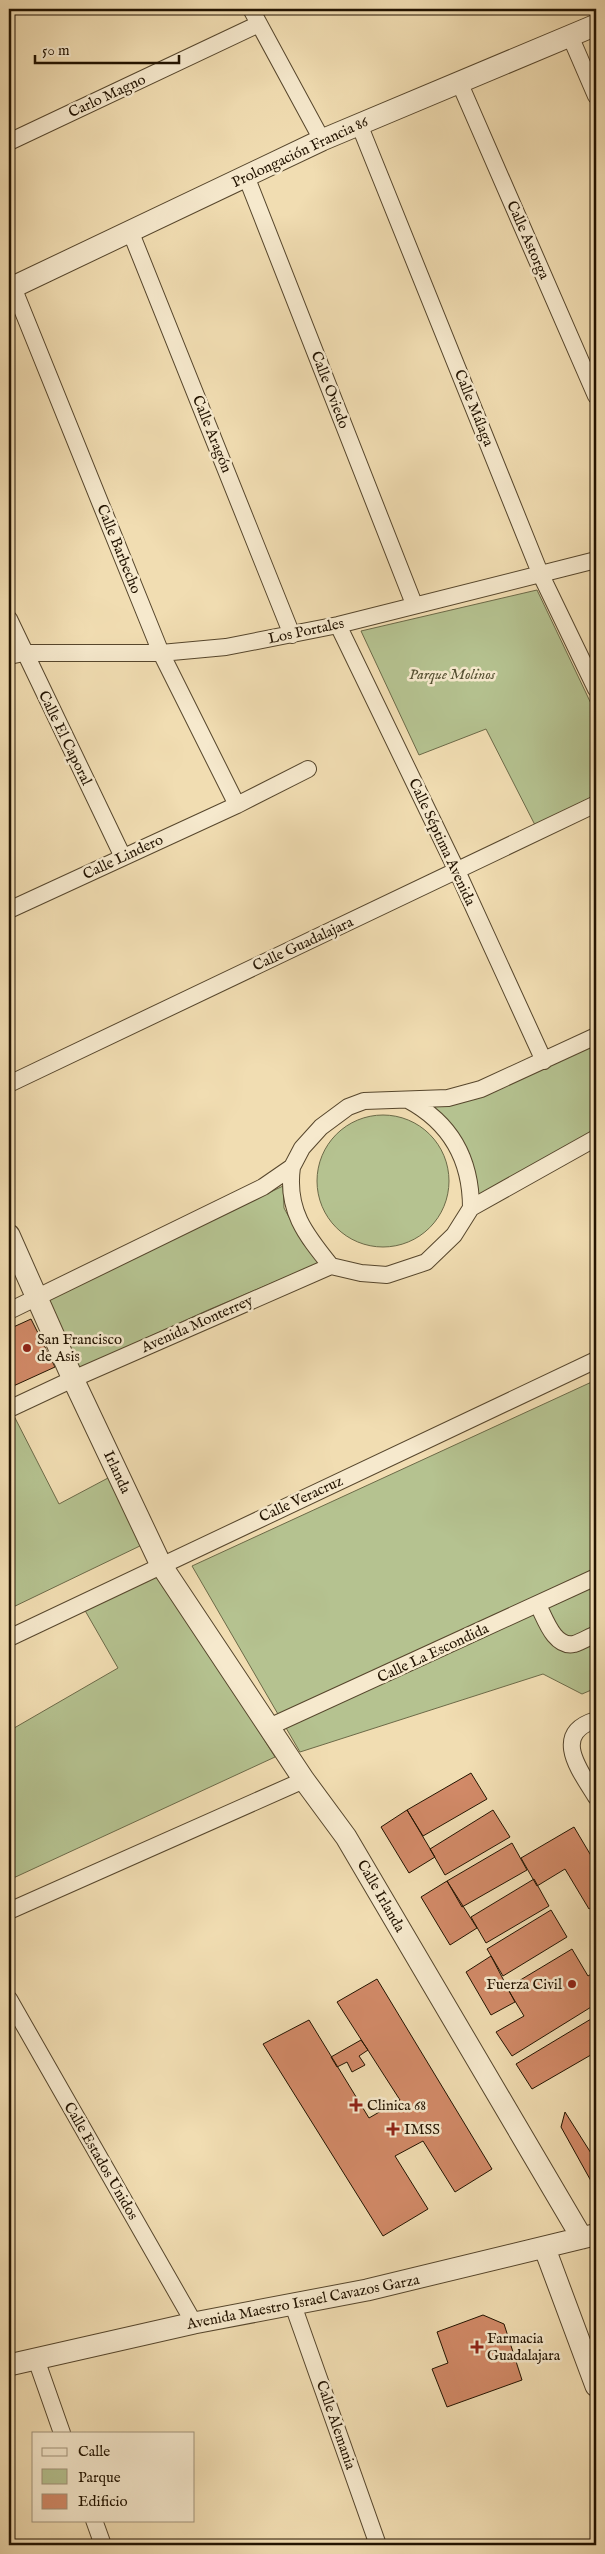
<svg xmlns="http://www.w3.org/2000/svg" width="605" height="2554" viewBox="0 0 605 2554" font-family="'IM FELL English',serif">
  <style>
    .green { fill: #b5c290; stroke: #6c6a48 }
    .building { fill: #d28a68; stroke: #221300 }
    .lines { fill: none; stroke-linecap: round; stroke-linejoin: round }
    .minor-casing { stroke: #56462c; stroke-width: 18 }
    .tertiary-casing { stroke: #56462c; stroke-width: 23 }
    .minor { stroke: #f6e9cd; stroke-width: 16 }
    .tertiary { stroke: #f6e9cd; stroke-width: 21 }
    .poi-dot { fill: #8f2418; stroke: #f6e9cd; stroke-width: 2 }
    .labels { text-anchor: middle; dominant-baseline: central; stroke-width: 5; stroke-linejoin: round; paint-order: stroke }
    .street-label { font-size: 15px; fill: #221300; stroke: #f6e9cd }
    .park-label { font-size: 15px; font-style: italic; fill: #555032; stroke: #f6e9cd }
    .poi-label { font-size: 15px; fill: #221300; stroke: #f6e9cd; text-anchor: start }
  </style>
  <rect width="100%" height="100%" fill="#f1ddb2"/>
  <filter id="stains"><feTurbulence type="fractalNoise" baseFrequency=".004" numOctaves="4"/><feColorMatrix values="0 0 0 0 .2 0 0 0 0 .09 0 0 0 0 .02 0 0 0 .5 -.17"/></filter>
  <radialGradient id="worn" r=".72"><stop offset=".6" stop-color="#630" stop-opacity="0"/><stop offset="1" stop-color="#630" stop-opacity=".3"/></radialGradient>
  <path class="green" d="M537,590L596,714V795L535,825L486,729L419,755L361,631Z
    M596,1031V1146L471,1208L470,1183L427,1110Z
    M317 1181a66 66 0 1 1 132 0a66 66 0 1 1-132 0Z
    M283,1186L284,1208L304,1245L322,1262L208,1310L76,1370L45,1301Z
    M596,1380V1688L582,1694L543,1674L300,1752L192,1566Z
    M14,1416L59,1504L108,1478L144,1544L9,1609V1419Z
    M157,1568L275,1757L9,1880V1731L118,1668L83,1607Z"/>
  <path class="building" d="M31,1319L55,1367L9,1388V1329Z
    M471,1773L487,1799L423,1836L407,1810Z
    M407,1810L435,1857L409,1873L381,1827Z
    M493,1810L510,1837L445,1875L430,1849Z
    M574,1827L596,1864V1905L589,1909L565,1869L537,1886L521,1858Z
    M512,1843L527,1870L462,1907L447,1881Z
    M534,1879L549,1906L486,1943L471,1917Z
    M447,1881L477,1928L450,1945L421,1897Z
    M551,1910L567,1937L503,1976L487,1949Z
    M572,1949L588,1976L596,1971V2004L512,2056L496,2032L524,2016L507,1988Z
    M491,1956L515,2002L491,2015L466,1972Z
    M377,1979L492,2169L455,2192L423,2141L395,2156L428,2209L383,2236L263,2044L309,2020L369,2118L400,2100L337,2002Z
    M596,2016V2052L532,2089L516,2064Z
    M361,2040L368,2050L359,2056L365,2065L352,2072L347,2062L337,2067L331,2057Z
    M565,2112L596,2161V2190L561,2127Z
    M483,2315L504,2324L522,2380L447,2407L432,2369L448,2363L437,2332Z"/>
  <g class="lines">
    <g class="minor-casing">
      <path id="minor" d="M251,9L322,140
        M571,38L596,96
        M460,84L596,396
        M359,124L540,573L596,689
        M9,142L259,24
        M246,176L414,604
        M131,233L292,635
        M13,287L161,653L237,805
        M9,619L123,857
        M338,625L457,871L544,1061
        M9,656L24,653H161L226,647L338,625L596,560
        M9,910L237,805L308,769
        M9,1084L596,804
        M408,1100C451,1123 471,1159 471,1208
        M292,1167C286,1210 305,1234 331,1266
        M9,1311L263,1187L292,1167L302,1148L321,1127L348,1107L364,1101L448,1098L481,1089L596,1036
        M9,1409L73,1379L331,1266L361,1273L387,1275L426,1262L454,1235L471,1208L596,1138
        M538,1605C545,1618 554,1648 574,1644C581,1642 589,1637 596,1634
        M9,1638L596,1360
        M596,1720C550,1734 581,1772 596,1797
        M269,1727L596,1577
        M9,1911L304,1780
        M9,1999L194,2323
        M293,2305L378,2545
        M36,2359L62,2433
        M94,2520L103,2545"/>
    </g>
    <g class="tertiary-casing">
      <path id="tertiary" d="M9,289L322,140L596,25
        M9,1235L73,1379L161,1565L304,1780L346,1837L582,2238
        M545,2249L596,2386
        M9,2365L194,2323L367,2290L594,2235"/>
    </g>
    <use href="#minor" class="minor"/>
    <use href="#tertiary" class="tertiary"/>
  </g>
  <g class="poi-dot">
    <circle cx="27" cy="1348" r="5"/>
    <circle cx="572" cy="1984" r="5"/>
    <path d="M353.5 2097.5h5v5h5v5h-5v5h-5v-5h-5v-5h5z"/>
    <path d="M390.5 2121.5h5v5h5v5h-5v5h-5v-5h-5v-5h5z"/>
    <path d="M474.5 2339.5h5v5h5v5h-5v5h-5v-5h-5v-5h5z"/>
  </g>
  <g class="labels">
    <g class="street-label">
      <text transform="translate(107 96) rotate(-25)">Carlo Magno</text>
      <text transform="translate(300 152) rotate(-25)">Prolongación Francia 86</text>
      <text transform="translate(528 240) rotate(66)">Calle Astorga</text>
      <text transform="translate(330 390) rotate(69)">Calle Oviedo</text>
      <text transform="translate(474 408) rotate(68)">Calle Málaga</text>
      <text transform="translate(212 434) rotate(68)">Calle Aragón</text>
      <text transform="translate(119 549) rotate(68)">Calle Barbecho</text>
      <text transform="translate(306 631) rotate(-12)">Los Portales</text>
      <text transform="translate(65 738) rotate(64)">Calle El Caporal</text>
      <text transform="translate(442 842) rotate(65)">Calle Séptima Avenida</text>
      <text transform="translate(123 857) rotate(-25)">Calle Lindero</text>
      <text transform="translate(303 944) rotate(-25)">Calle Guadalajara</text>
      <text transform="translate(197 1324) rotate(-24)">Avenida Monterrey</text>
      <text transform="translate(117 1472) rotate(65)">Irlanda</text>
      <text transform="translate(301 1499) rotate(-25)">Calle Veracruz</text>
      <text transform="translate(433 1653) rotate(-25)">Calle La Escondida</text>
      <text transform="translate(381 1896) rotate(60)">Calle Irlanda</text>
      <text transform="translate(101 2161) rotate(60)">Calle Estados Unidos</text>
      <text transform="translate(303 2302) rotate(-11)">Avenida Maestro Israel Cavazos Garza</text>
      <text transform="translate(336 2425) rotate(71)">Calle Alemania</text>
    </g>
    <g class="park-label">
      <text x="452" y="674">Parque Molinos</text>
    </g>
    <g class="poi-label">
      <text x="37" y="1339">San Francisco<tspan x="37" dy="17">de Asis</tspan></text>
      <text x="562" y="1984" text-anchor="end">Fuerza Civil</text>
      <text x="367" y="2105">Clinica 68</text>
      <text x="404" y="2129">IMSS</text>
      <text x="487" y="2338">Farmacia<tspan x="487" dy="17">Guadalajara</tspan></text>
    </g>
  </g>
  <rect width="605" height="2554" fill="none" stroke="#f1ddb2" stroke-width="30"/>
  <rect x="10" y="10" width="585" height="2534" fill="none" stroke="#221300" stroke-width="2.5"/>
  <rect x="15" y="15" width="575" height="2524" fill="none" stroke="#221300"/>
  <rect x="32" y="2432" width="162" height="90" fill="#f6e9cd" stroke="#a1937b"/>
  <rect x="42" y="2448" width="25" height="8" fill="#f6e9cd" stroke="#a1937b"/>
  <text x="78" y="2456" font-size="15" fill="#221300">Calle</text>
  <rect x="42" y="2469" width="25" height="15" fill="#b5c290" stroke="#a1937b"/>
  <text x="78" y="2482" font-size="15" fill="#221300">Parque</text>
  <rect x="42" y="2494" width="25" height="15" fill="#d28a68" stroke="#a1937b"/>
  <text x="78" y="2506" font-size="15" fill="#221300">Edificio</text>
  <path d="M35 55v8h144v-8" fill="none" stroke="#221300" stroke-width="2.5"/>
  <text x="42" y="55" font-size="15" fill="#221300" stroke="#f6e9cd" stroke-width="4" paint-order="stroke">50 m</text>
  <rect width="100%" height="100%" filter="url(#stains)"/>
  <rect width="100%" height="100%" fill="url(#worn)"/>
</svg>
